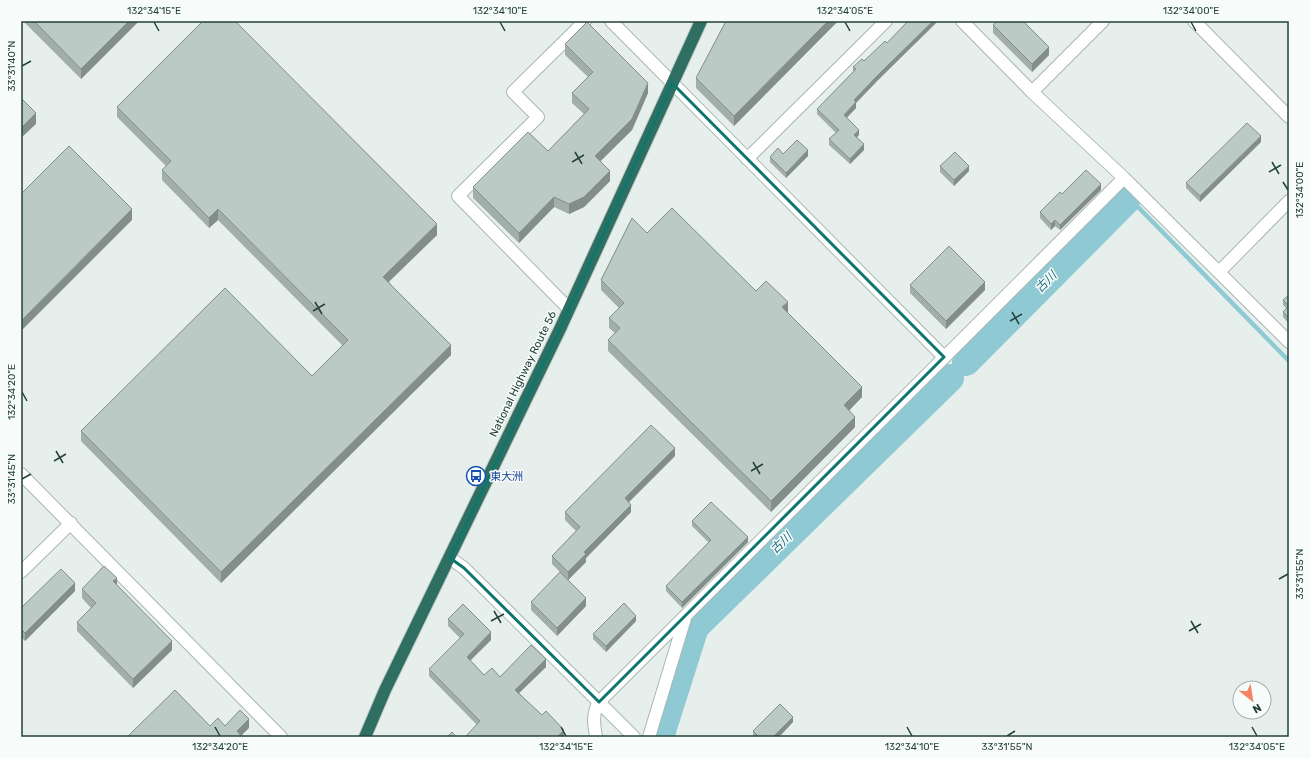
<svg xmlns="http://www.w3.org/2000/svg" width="1310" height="758" viewBox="0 0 1310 758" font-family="Rubik,'Noto Sans JP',sans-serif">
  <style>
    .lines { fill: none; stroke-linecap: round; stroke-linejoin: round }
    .stream { stroke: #8ec9d4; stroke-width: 4.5 }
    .river { stroke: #8ec9d4; stroke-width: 28 }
    .minor-casing { stroke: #a8b8b2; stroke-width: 14 }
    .highway-casing { stroke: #c2cac8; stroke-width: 14 }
    .minor { stroke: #fff; stroke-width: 12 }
    .highway { stroke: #2f6f62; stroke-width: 12 }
    .wall { fill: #a1aea9 }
    .shaded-wall { fill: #838d89 }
    .building { fill: #bbcac4; stroke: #838d89 }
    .marked { fill: none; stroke: #0f766e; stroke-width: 3; stroke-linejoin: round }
    .ticks { fill: none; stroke: #24423a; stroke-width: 1.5 }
    .labels { text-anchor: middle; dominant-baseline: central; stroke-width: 3; stroke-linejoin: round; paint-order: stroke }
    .street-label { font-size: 11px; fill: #24423a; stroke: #f7fbf9 }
    .transit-label { font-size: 11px; fill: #164399; stroke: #f7fbf9; text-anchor: start }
    .water-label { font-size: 12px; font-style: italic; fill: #1c6f80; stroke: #f7fbf9 }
    .neatline { fill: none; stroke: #24423a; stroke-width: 1.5 }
    .ticks-label { font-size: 10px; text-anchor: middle; fill: #24423a }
  </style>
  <rect width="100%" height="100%" fill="#e6efeb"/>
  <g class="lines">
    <path class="stream" d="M1126,201L1139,208L1289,361"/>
    <path class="river" d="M966,362L1126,201
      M660,737L695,627L950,378"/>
    <g class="minor-casing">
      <path id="minor" d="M611,21L944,357
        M962,21L1032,92L1124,178L1289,342
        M1194,21L1289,117
        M1032,92L1103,21
        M747,159L886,21
        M1219,272L1289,201
        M569,309L458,196L538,117L513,92L585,21
        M21,474L281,737
        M450,558L464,568L634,737
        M21,572L71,523
        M596,737C594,724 592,714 599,702L1124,178
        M649,737L686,615"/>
    </g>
    <g class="highway-casing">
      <path id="highway" d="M365,737L385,690L560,329L701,21"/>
    </g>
    <use href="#minor" class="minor"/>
    <use href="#highway" class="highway"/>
  </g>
  <path class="wall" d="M23,21H139L81,79Z
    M838,21L734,126L696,88V78Z
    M936,21V23L878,80L856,103V108L847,118L859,135L857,137L864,150L850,164L829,145V139L836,133L817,114V109L853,72V67L864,61L887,43Z
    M993,25L1049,55L1032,72L993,33Z
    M565,44L648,93L632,130L601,161L610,181L584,207L569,214L554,207L519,243L473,198V187L548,151L584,114L572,103V93L588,77L565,55Z
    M117,107L437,235L389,282L451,355L221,583L81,441V431L312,376L343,346L218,220L209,228L162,180V170L166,166L117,117Z
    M1261,142L1200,202L1186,188V183Z
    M808,156L786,178L770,162V157Z
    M940,166L969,171L954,186L940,172Z
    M1101,190L1060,230L1055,226L1051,230L1040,218V212L1062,194Z
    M647,233L756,291L788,312H787L862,397L849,410L855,427L771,512L608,351V340L615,333L609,328V318L619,308L601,290V280Z
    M910,285L985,290L946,329L910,293Z
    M1289,295V324L1283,317V312L1286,308L1283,305V300Z
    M675,456L629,502L631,512L586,558V562L568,580L552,564V556L576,531L565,520V512Z
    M692,521L748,542L682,608L666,591V586L709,543L692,526Z
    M117,585L172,650L133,688L77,631V622L91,608L82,598V589Z
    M75,591L25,641L21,637V608Z
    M531,602L586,606L557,636L531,610Z
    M448,619L491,640L470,660L484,675L500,677L546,667L519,693L564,737L477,725L429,676V669L460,638L448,626Z
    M636,621L606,652L593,639V634Z
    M793,722L779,737H754L753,736V731Z"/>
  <path class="shaded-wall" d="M129,21H139L81,79V69Z
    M828,21H838L734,126V116Z
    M933,21H936V23L878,80L856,103V108L844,120V115L854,100L878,75Z
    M1049,47V55L1032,72V64Z
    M648,83V93L632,130L595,166V156Z
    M36,113V124L21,138V128Z
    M859,130V135L854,140V135Z
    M1261,136V142L1200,202V196Z
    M864,144V150L850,164V159Z
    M808,150V156L786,178V173Z
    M969,166V171L954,186V180Z
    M610,171V181L584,207L569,214V204Z
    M1101,184V190L1060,230V225Z
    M554,197V207L519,243V233Z
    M132,209V220L21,331V321Z
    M218,209V220L209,228V218Z
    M1055,220V226L1051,230V224Z
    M437,224V235L383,287V277Z
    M985,282V290L946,329V321Z
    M788,302V312L782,318V307Z
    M451,345V355L221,583V572Z
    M862,387V397L844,416V405Z
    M855,417V427L771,512V501Z
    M675,448V456L625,506V498Z
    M631,505V512L586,558V562L568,580V572L584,552Z
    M748,537V542L682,608V602Z
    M117,578V587L113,581Z
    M75,583V591L25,641V633Z
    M586,598V606L557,636V628Z
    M636,616V621L606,652V646Z
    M491,632V640L467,664V657Z
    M172,641V650L133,688V679Z
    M546,659V667L515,697V690Z
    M793,717V722L779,737H773Z
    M249,719V728L240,737L237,731Z
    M564,730V737H557Z"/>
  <path class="building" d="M34,21H129L81,69Z
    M203,21H235L437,224L383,277L451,345L221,572L81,431L225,288L312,376L348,340L218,209L209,218L162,170L171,161L117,107Z
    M726,21H828L734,116L696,78Z
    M908,21H933L878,75L854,100L856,102L844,115L859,130L854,135L864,144L850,159L829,139L839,130L817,109L856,69L853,67L862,59L864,61L885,41L887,43Z
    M997,21H1023L1049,47L1032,64L993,25Z
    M587,22L648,83L632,119L595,156L610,171L584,197L569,204L554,197L519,233L473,187L528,132L548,151L589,109L572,93L593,72L565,44Z
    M21,98L36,113L21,128Z
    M1247,123L1261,136L1200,196L1186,183Z
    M797,140L808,150L786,173L770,157L778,148L783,154Z
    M69,146L132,209L21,321V194Z
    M955,152L969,166L954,180L940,166Z
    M1086,170L1101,184L1060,225L1055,220L1051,224L1040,212L1060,192L1062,194Z
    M672,208L756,291L766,281L788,302L782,307L862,387L844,405L855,417L771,501L608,340L620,328L609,318L624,303L601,280L632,218L647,233Z
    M949,246L985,282L946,321L910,285Z
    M1289,295V318L1283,312L1289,306L1283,300Z
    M651,425L675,448L625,498L631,505L584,552L586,554L568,572L552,556L580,527L565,512Z
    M711,502L748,537L682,602L666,586L711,540L692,521Z
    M104,566L117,578L113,581L172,641L133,679L77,622L96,603L82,589Z
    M61,569L75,583L25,633L21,629V608Z
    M560,572L586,598L557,628L531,602Z
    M624,603L636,616L606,646L593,634Z
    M463,604L491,632L467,657L484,675L492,668L500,677L531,645L546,659L515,690L542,715L546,711L564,730L557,737H465L480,721L429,669L464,634L448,619Z
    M175,690L210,726L218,718L225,726L240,710L249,719L237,731L242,737H127Z
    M780,704L793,717L773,737H759L753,731Z
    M452,732L456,737H447Z"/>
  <path class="marked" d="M672,83L944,357L599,702L464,568L450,558L560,329Z"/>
  <path class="ticks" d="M154,22L159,31M500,22L505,31M845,22L850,31M1191,22L1196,31M22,66L31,61M575,152L582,164M572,162L584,155M1272,162L1279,174M1269,172L1281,165M1283,182L1288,190M315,302L322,314M313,311L325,304M1012,312L1019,324M1010,321L1022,314M22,392L27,401M56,451L63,463M54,461L66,454M753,462L760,474M751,471L763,464M22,479L31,474M1279,579L1288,574M494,611L501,623M491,621L504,614M1191,621L1198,633M1189,631L1201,624M215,727L220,736M561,727L566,736M907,727L912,736M1252,727L1257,736M1007,736L1015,731"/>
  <defs>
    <g id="bus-ring" transform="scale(1)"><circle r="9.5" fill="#f7fbf9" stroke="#1a4fb4" stroke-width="1.5"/><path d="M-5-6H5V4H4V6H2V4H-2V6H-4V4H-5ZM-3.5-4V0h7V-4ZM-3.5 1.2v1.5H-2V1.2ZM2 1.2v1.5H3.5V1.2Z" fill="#1a4fb4"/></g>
  </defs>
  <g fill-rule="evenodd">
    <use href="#bus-ring" x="476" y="476"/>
  </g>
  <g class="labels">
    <g class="street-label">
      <text transform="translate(523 374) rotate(-64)">National Highway Route 56</text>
    </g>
    <g class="transit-label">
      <text x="490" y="476">東大洲</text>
    </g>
    <g class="water-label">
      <text transform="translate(1046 282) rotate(-45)">古川</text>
      <text transform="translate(781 543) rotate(-44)">古川</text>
    </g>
  </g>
  <rect width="1310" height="758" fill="none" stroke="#f7fbf9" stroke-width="44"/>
  <g transform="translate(1252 700) rotate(150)"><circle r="19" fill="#f7fbf9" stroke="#a3b1ad"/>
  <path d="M0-3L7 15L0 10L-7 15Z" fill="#f4845f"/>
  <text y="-6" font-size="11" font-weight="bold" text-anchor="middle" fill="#24423a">N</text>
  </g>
  <rect x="22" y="22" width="1266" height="714" class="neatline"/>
  <g class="ticks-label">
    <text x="154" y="14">132°34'15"E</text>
    <text x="500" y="14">132°34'10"E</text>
    <text x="845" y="14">132°34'05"E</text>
    <text x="1191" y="14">132°34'00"E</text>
    <text transform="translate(11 66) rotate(-90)" y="4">33°31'40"N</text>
    <text transform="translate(1299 190) rotate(-90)" y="4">132°34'00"E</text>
    <text transform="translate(11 392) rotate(-90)" y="4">132°34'20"E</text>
    <text transform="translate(11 479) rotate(-90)" y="4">33°31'45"N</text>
    <text transform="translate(1299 574) rotate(-90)" y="4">33°31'55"N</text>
    <text x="220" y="750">132°34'20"E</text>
    <text x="566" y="750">132°34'15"E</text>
    <text x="912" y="750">132°34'10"E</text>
    <text x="1007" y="750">33°31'55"N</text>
    <text x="1257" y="750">132°34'05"E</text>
  </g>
</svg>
